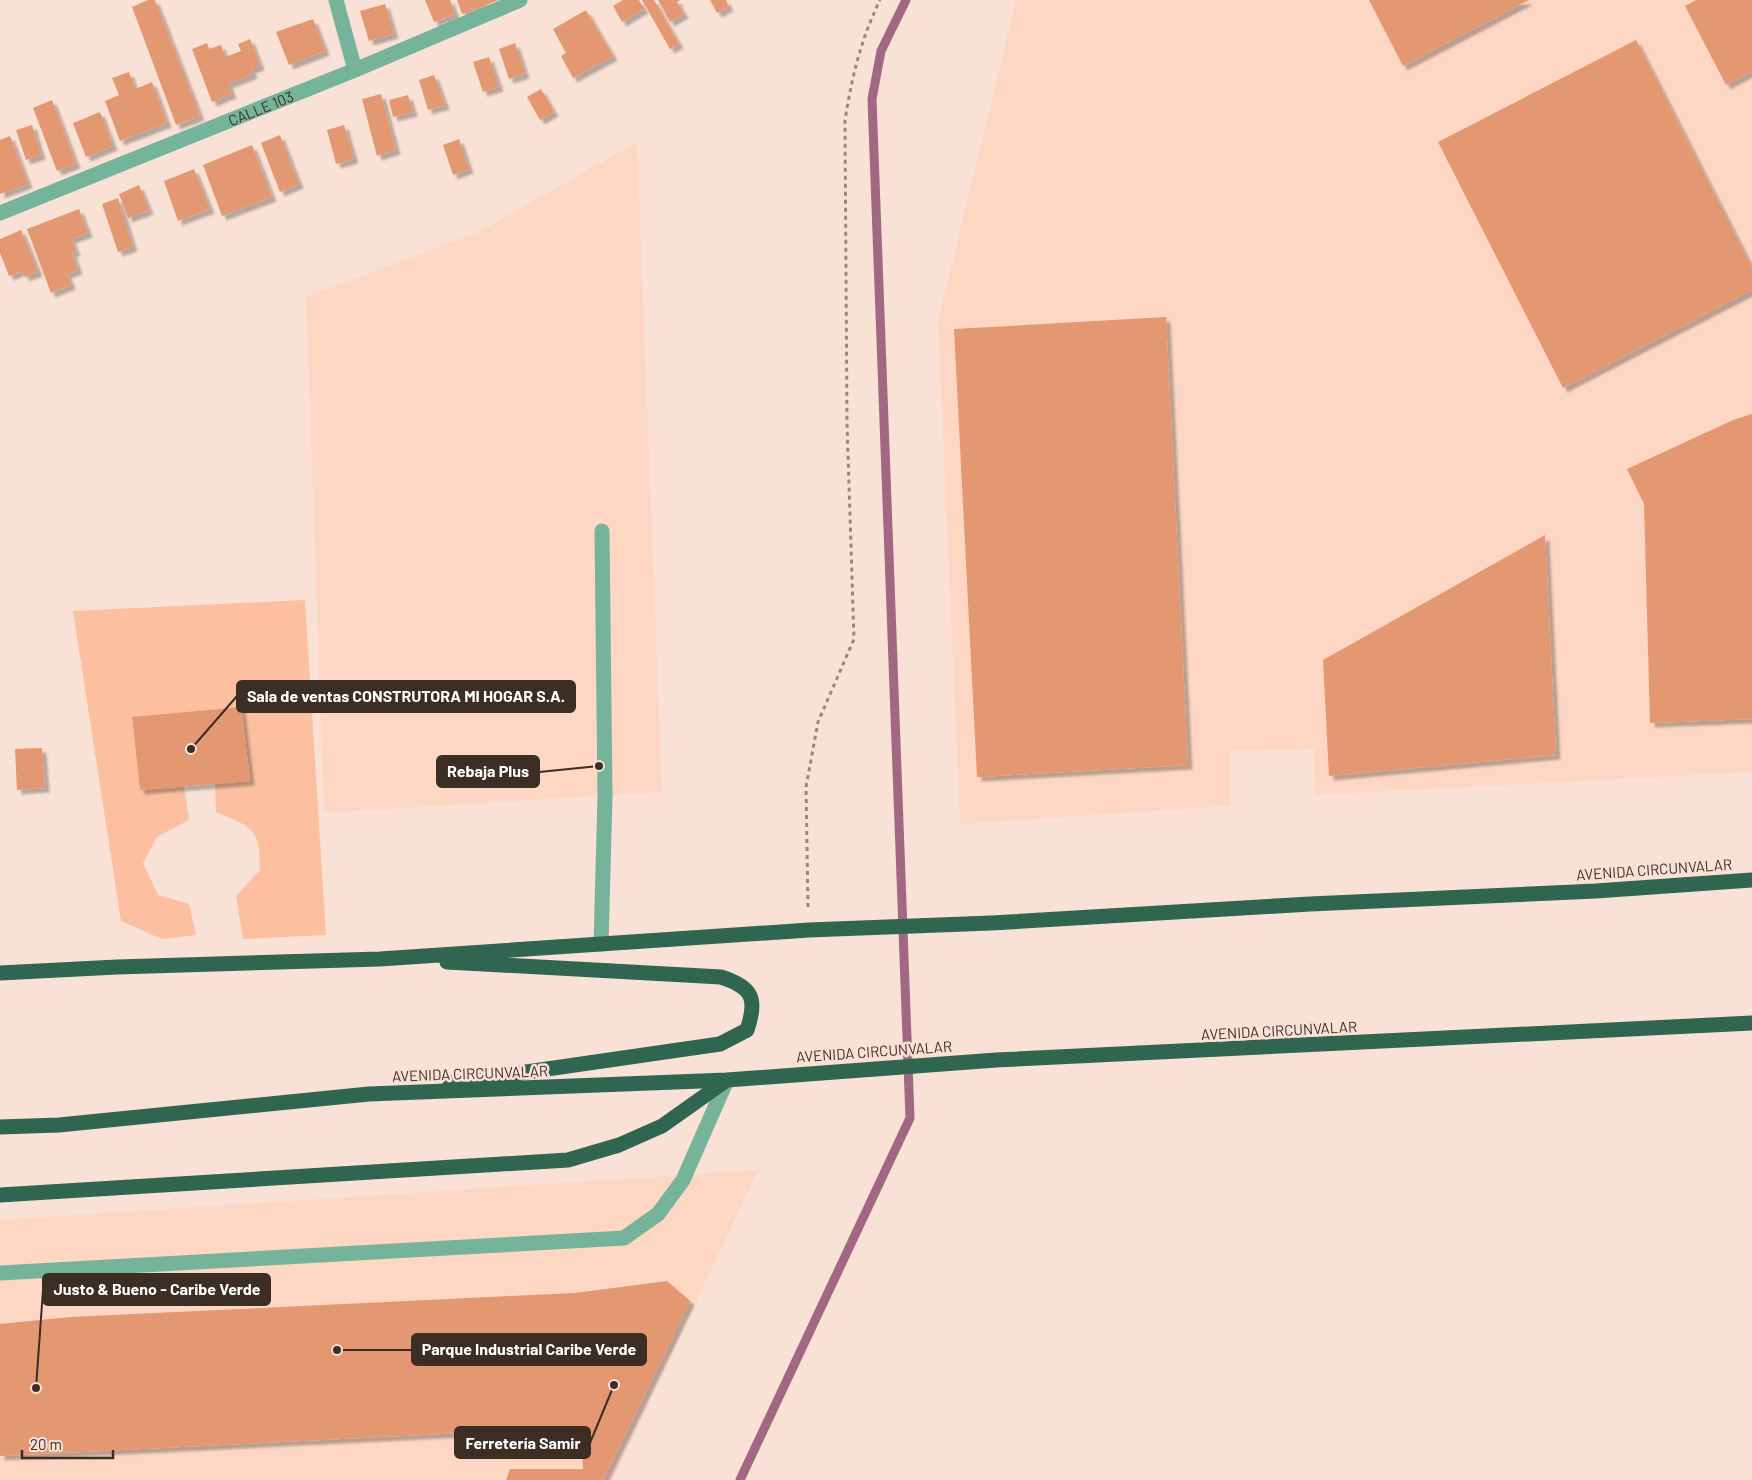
<svg xmlns="http://www.w3.org/2000/svg" width="1752" height="1480" viewBox="0 0 1752 1480" font-family="Barlow,sans-serif">
  <style>
    .built { fill: #fed7c4 }
    .green { fill: #fcbfa0 }
    .lines { fill: none; stroke-linecap: round; stroke-linejoin: round }
    .stream { stroke: #a06881; stroke-width: 9 }
    .building { fill: #e39872; filter: url(#shadow) }
    .path { stroke: #9a867c; stroke-width: 3; stroke-dasharray: 4 4; stroke-linecap: butt }
    .minor { stroke: #75b49b; stroke-width: 15 }
    .highway { stroke: #306552; stroke-width: 15 }
    .labels { text-anchor: middle; dominant-baseline: central; stroke-width: 5; stroke-linejoin: round; paint-order: stroke }
    .street-label { font-size: 15px; fill: #3c2d25; stroke: #fae1d5 }
    .leader { fill: none; stroke: #3c2d25; stroke-width: 2 }
    .callout-dot { fill: #3c2d25; stroke: #fae1d5; stroke-width: 2 }
    .callout { fill: #3c2d25; stroke: #3c2d25; stroke-width: 2 }
    .callout-label { font-size: 16px; text-anchor: middle; font-weight: bold; fill: #fff }
  </style>
  <defs>
    <filter id="shadow"><feDropShadow dx="4.5" dy="4.5" stdDeviation="1" flood-color="#0004"/></filter>
  </defs>
  <rect width="100%" height="100%" fill="#fae1d5"/>
  <path class="built" d="M1016,0H1752V772L1315,795L1314,749L1230,751V806L960,824L938,321Z
    M637,142L662,792L324,813L306,297L479,232Z
    M758,1170L612,1480H0V1220Z"/>
  <path class="green" d="M305,600L326,935L243,939L236,896L260,870C260,828 253,828 216,812L215,783L250,780L241,707L132,718L140,790L184,786L189,820L157,837L143,863L158,895L189,904L196,935L162,939L121,921L73,611Z"/>
  <g class="lines">
    <path class="stream" d="M740,1480L910,1118L872,99L881,51L906,0"/>
  </g>
  <path class="building" d="M148,0H155L200,116L176,125L132,7Z
    M425,0H450L455,14L434,22Z
    M457,0H499L462,14Z
    M623,0H639L644,9L622,22L613,6Z
    M642,0H654L679,44L670,49Z
    M658,0H680L677,2L684,14L670,22Z
    M710,0H726L729,7L717,13Z
    M1369,0H1529L1403,66Z
    M1696,0H1752V71L1726,85L1685,6Z
    M385,4L394,34L369,41L360,11Z
    M586,10L613,56L573,78L561,56L566,53L553,29Z
    M313,19L325,51L289,65L276,32Z
    M250,39L260,66L251,69L253,74L228,84L232,94L212,102L192,49L207,43L209,49L221,45L225,57L241,51L238,44Z
    M1636,40L1752,268V290L1563,388L1438,142Z
    M515,43L525,74L509,79L499,49Z
    M489,57L499,87L483,92L473,62Z
    M129,72L135,89L152,82L167,123L120,141L105,101L119,95L112,78Z
    M434,75L445,105L428,110L419,80Z
    M541,89L554,112L540,120L527,97Z
    M381,94L396,150L377,156L362,99Z
    M408,95L413,112L393,117L389,100Z
    M52,100L76,164L57,171L33,108Z
    M100,112L113,146L86,157L73,123Z
    M32,125L41,155L26,160L16,130Z
    M344,125L354,159L336,164L327,130Z
    M280,135L299,184L280,192L261,143Z
    M10,136L28,184L0,194V140Z
    M459,139L469,169L453,175L443,145Z
    M252,145L272,197L222,216L203,165Z
    M194,169L210,209L178,221L164,181Z
    M139,185L149,210L128,218L119,194Z
    M118,198L133,247L118,252L102,204Z
    M79,209L88,233L71,239L76,251L72,253L78,270L67,274L71,285L51,293L27,229Z
    M21,230L38,272L25,277L22,271L9,276L0,253V239Z
    M1166,317L1188,765L977,777L954,329Z
    M1752,414V719L1650,723L1644,504L1627,469L1733,420Z
    M1545,535L1556,755L1329,776L1323,660Z
    M241,707L250,781L140,790L132,717Z
    M42,748L45,788L17,790L15,749Z
    M667,1281L690,1301L603,1480H506L510,1469H583L581,1427L0,1456V1324L70,1317L575,1293Z"/>
  <g class="lines">
    <path class="path" d="M808,907L806,787L818,722L854,639L847,423L845,120C852,76 861,39 880,0"/>
    <g class="minor">
      <path d="M336,0L355,70"/>
      <path id="s1" d="M0,213L355,70L520,0"/>
      <path d="M601,944L605,796L602,531"/>
      <path d="M0,1273L624,1238L658,1214L683,1180L727,1080"/>
    </g>
    <path class="highway" d="M447,962L721,977C752,987 758,998 747,1030L720,1044L450,1083
      M0,973L117,967L380,959L809,930L991,923L1310,904L1596,891L1752,880
      M0,1127L59,1125L369,1094L727,1080L996,1060L1752,1023
      M0,1195L568,1160L619,1145L662,1126L727,1080"/>
  </g>
  <g class="labels">
    <g class="street-label">
      <text stroke="none"><textPath href="#s1" startOffset="281">CALLE 103</textPath></text>
      <text transform="translate(1654 869) rotate(-4)">AVENIDA CIRCUNVALAR</text>
      <text transform="translate(1279 1030) rotate(-3)">AVENIDA CIRCUNVALAR</text>
      <text transform="translate(874 1051) rotate(-4)">AVENIDA CIRCUNVALAR</text>
      <text transform="translate(470 1073) rotate(-2)">AVENIDA CIRCUNVALAR</text>
    </g>
  </g>
  <path class="leader" d="M191 749L237 696M599 766L539 772M36 1388L43 1290M337 1350L412 1350M614 1385L590 1443"/>
  <g class="callout-dot">
    <circle cx="191" cy="749" r="5"/>
    <circle cx="599" cy="766" r="5"/>
    <circle cx="36" cy="1388" r="5"/>
    <circle cx="337" cy="1350" r="5"/>
    <circle cx="614" cy="1385" r="5"/>
  </g>
  <g class="callout">
    <rect x="237" y="681" width="338" height="31" rx="5"/>
    <rect x="437" y="756" width="102" height="31" rx="5"/>
    <rect x="43" y="1274" width="227" height="31" rx="5"/>
    <rect x="412" y="1334" width="234" height="31" rx="5"/>
    <rect x="455" y="1427" width="135" height="31" rx="5"/>
  </g>
  <g class="callout-label">
    <text x="406" y="702">Sala de ventas CONSTRUTORA MI HOGAR S.A.</text>
    <text x="488" y="777">Rebaja Plus</text>
    <text x="157" y="1295">Justo &amp; Bueno - Caribe Verde</text>
    <text x="529" y="1355">Parque Industrial Caribe Verde</text>
    <text x="523" y="1449">Ferretería Samir</text>
  </g>
  <path d="M22 1450v8h91v-8" fill="none" stroke="#3c2d25" stroke-width="2.5"/>
  <text x="30" y="1450" font-size="15" fill="#3c2d25" stroke="#fae1d5" stroke-width="4" paint-order="stroke">20 m</text>
</svg>
